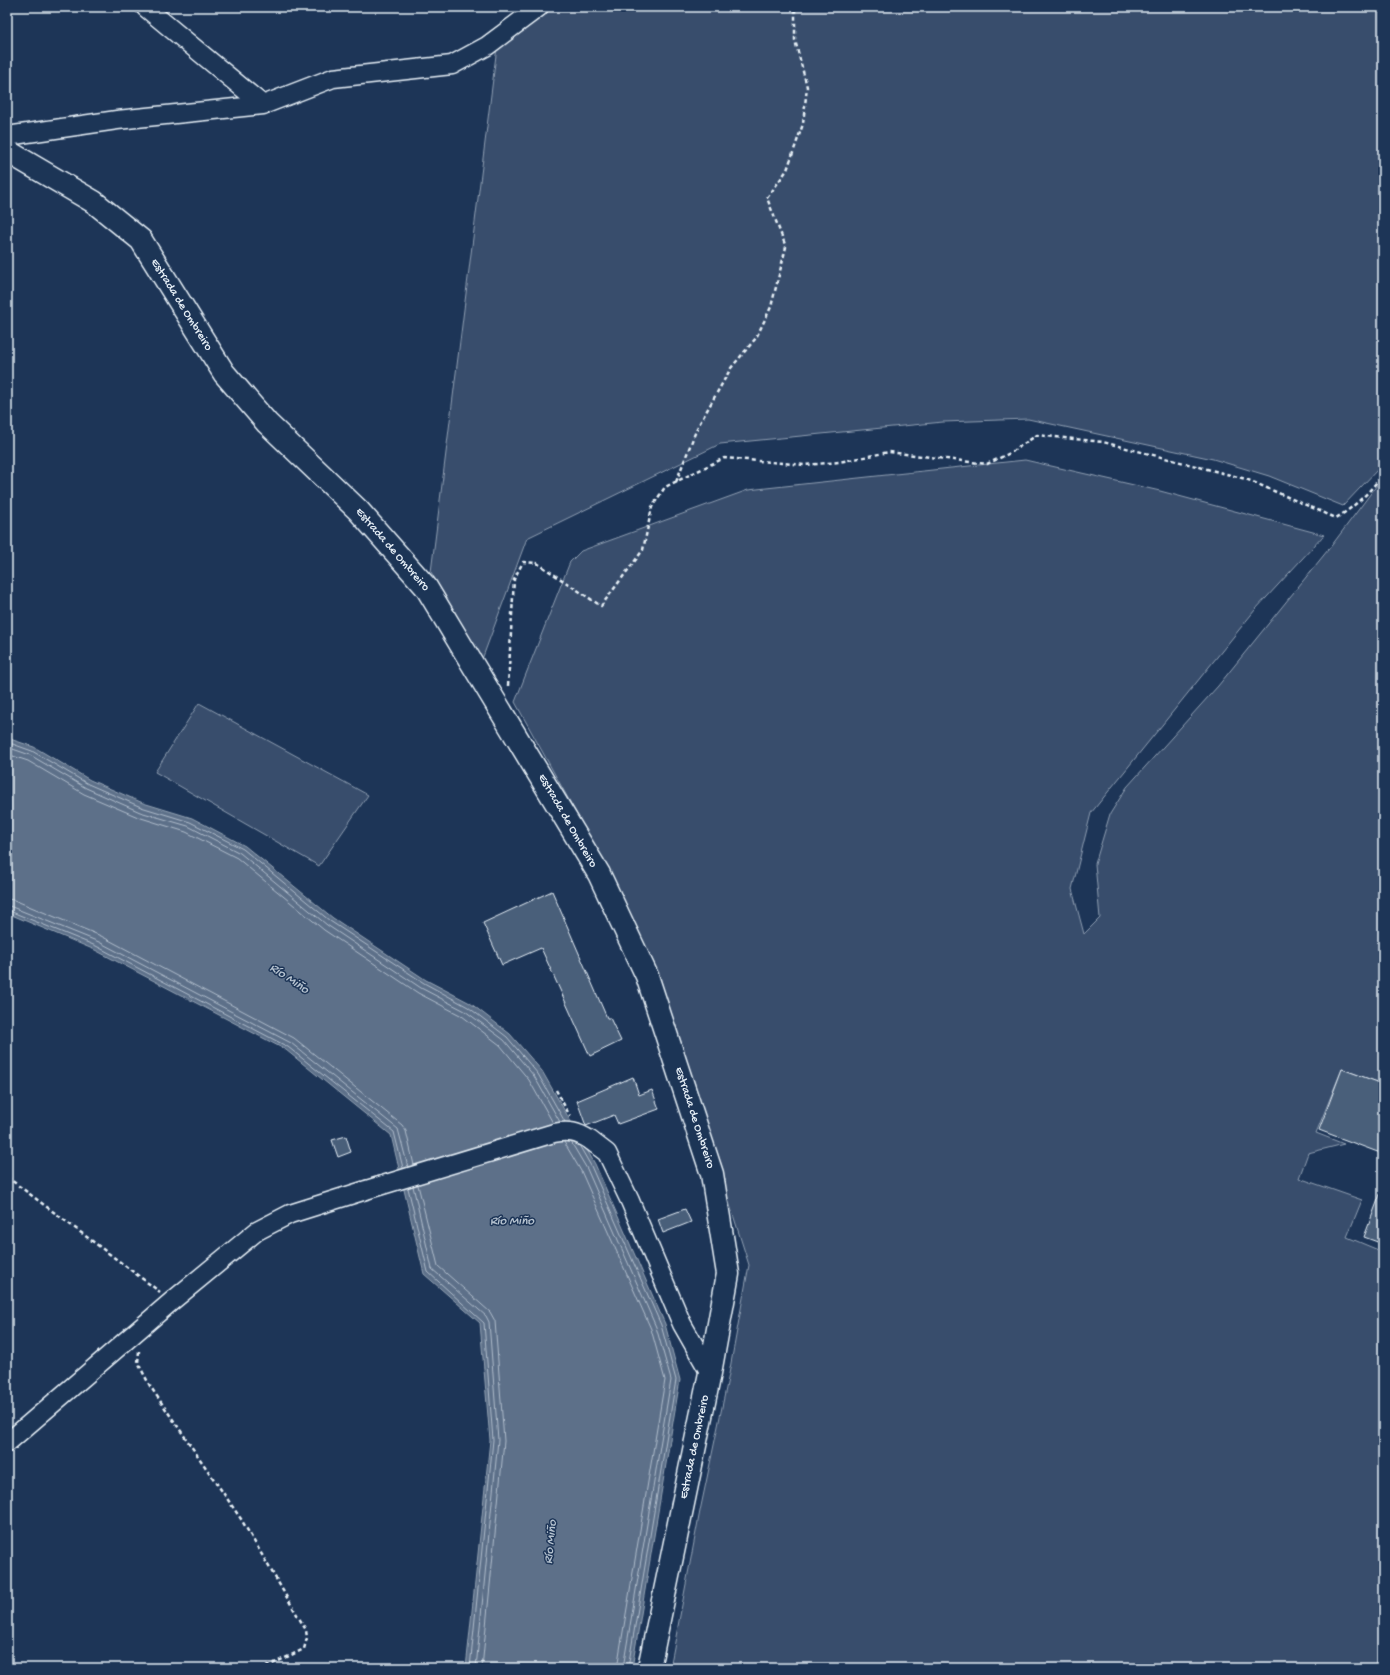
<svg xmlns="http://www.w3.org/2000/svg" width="1390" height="1675" viewBox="0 0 1390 1675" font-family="'Gochi Hand',sans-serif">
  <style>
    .green { fill: #374d6c; stroke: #909fb2 }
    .water { fill: #5d7089; stroke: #95a4b5 }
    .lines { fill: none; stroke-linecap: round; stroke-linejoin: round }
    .shore { stroke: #b0bdcc; stroke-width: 1 }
    .building { fill: #495e7a; stroke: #e8f1f8 }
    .minor-casing { stroke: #e8f1f8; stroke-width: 21 }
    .tertiary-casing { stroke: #e8f1f8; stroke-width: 25 }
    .path { stroke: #e8f1f8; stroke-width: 2.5; stroke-dasharray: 4 3; stroke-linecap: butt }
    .minor { stroke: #1d3557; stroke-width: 18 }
    .tertiary { stroke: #1d3557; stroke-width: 22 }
    .minor-bridge-casing { stroke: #e8f1f8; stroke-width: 21; stroke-linecap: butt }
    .minor-bridge { stroke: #1d3557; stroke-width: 18 }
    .labels { text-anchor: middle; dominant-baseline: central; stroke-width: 3; stroke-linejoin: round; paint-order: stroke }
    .street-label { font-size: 12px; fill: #e8f1f8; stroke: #1d3557 }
    .water-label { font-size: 13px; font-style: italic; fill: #b7c4d1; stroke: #1d3557 }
  </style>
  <rect width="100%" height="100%" fill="#1d3557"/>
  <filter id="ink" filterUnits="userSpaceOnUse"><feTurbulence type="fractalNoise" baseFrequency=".025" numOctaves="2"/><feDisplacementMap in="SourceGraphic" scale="8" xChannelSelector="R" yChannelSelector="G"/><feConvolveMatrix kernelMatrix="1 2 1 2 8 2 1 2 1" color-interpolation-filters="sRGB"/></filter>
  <g filter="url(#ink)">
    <path class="green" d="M523,7H1383V462L1379,468L1343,506L1269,476L1213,459L1028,419L943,422L720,444L527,538L481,662L431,572L497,47Z
      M1025,460L1160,491L1324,535L1255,610L1091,813L1072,889L1084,934L1100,918L1095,864L1110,814L1127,787L1218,686L1332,545L1383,477V1084L1342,1069L1316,1133L1344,1144L1308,1153L1299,1178L1362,1200L1347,1237L1383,1252V1668H670L700,1511L729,1374L749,1265L696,1098L607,869L515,702L570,562L581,551L748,490Z
      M199,703L368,795L319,866L155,772Z"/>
    <path class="water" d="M7,738L34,747L90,780L143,803L192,818L245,846L333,918L426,980L470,1003L510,1034L542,1071L595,1164L665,1324L680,1380L632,1668H466L490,1440L480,1323L424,1274L391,1135L286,1050L95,950L7,913Z"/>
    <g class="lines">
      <path class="shore" d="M7,742L32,751L88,784L141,807L190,822L243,849L330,921L424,983L468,1007L507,1037L538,1074L565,1122
        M7,747L30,755L86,788L140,812L188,826L240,853L327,925L421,988L465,1011L504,1040L534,1076L560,1122
        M7,754L28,761L84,794L138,817L186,832L237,858L324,930L418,993L462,1016L500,1045L529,1080L553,1123
        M7,899L14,900L101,936L294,1038L402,1125L406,1131L414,1165
        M7,905L99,942L291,1043L398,1129L408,1167
        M7,910L96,946L288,1047L394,1132L403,1168
        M564,1142L581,1171L651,1329L665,1380L617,1668
        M571,1142L587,1169L656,1327L671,1380L623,1668
        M579,1145L591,1166L661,1325L676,1380L628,1668
        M418,1185L438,1266L490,1312L495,1321L504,1441L482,1668
        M413,1186L432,1269L486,1316L489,1322L498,1440L476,1668
        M408,1188L428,1272L484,1323L493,1440L470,1668"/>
    </g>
    <path class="building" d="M552,891L607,1018H610L621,1041L590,1056L541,948L502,965L483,923Z
      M1342,1069L1383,1084V1154L1319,1130Z
      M633,1077L639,1095L652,1090L659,1109L618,1124L614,1115L586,1126L577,1101Z
      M346,1136L351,1152L338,1157L332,1140Z
      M1382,1189H1383V1244L1364,1237Z
      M685,1209L691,1222L663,1233L658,1219Z"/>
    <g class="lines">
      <g class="minor-casing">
        <path id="minor" d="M145,7L263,105
          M7,136L117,120L263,105L333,78L452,65L487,46L539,7
          M590,1140L607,1153L630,1201L682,1324L710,1373
          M7,1443L172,1301L257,1231L290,1214L366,1190"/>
      </g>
      <g class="tertiary-casing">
        <path id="tertiary" d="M7,151L94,202L141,240L224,373L267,423L358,510L426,587L599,874L647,976L712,1174L728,1274L710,1373L649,1668"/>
      </g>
      <path class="path" d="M676,482L697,428L731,368L756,338L771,307L786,247L767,198L787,170L803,124L807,87L795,40V7
        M508,686L514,579L523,562L537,563L601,606L643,550L652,507L665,487L724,458L805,465L839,462L889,452L987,464L1010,453L1037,435L1103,442L1246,479L1336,518C1353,508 1372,491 1383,473
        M556,1090L570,1116
        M7,1177L160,1292
        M139,1351L138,1363L150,1386L241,1519L306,1630L307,1638L304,1649L264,1668"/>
      <use href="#minor" class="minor"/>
      <use href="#tertiary" class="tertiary"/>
      <g class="minor-bridge-casing">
        <path id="minor-bridge" d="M366,1190L554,1133C569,1130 577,1132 590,1140"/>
      </g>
      <use href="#minor-bridge" class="minor-bridge"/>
    </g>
  </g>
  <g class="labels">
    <g class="street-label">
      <text transform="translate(181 305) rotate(58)">Estrada de Ombreiro</text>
      <text transform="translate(392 550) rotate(49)">Estrada de Ombreiro</text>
      <text transform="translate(567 821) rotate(60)">Estrada de Ombreiro</text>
      <text transform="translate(694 1118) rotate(72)">Estrada de Ombreiro</text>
      <text transform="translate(695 1447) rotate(-78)">Estrada de Ombreiro</text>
    </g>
    <g class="water-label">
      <text transform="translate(289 979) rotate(34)">Río Miño</text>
      <text x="512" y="1221">Río Miño</text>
      <text transform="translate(551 1542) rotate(-84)">Río Miño</text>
    </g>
  </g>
  <rect width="1390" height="1675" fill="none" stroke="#1d3557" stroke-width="24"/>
  <rect x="12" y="12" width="1366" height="1651" fill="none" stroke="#e8f1f8" stroke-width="1.5" filter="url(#ink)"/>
</svg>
